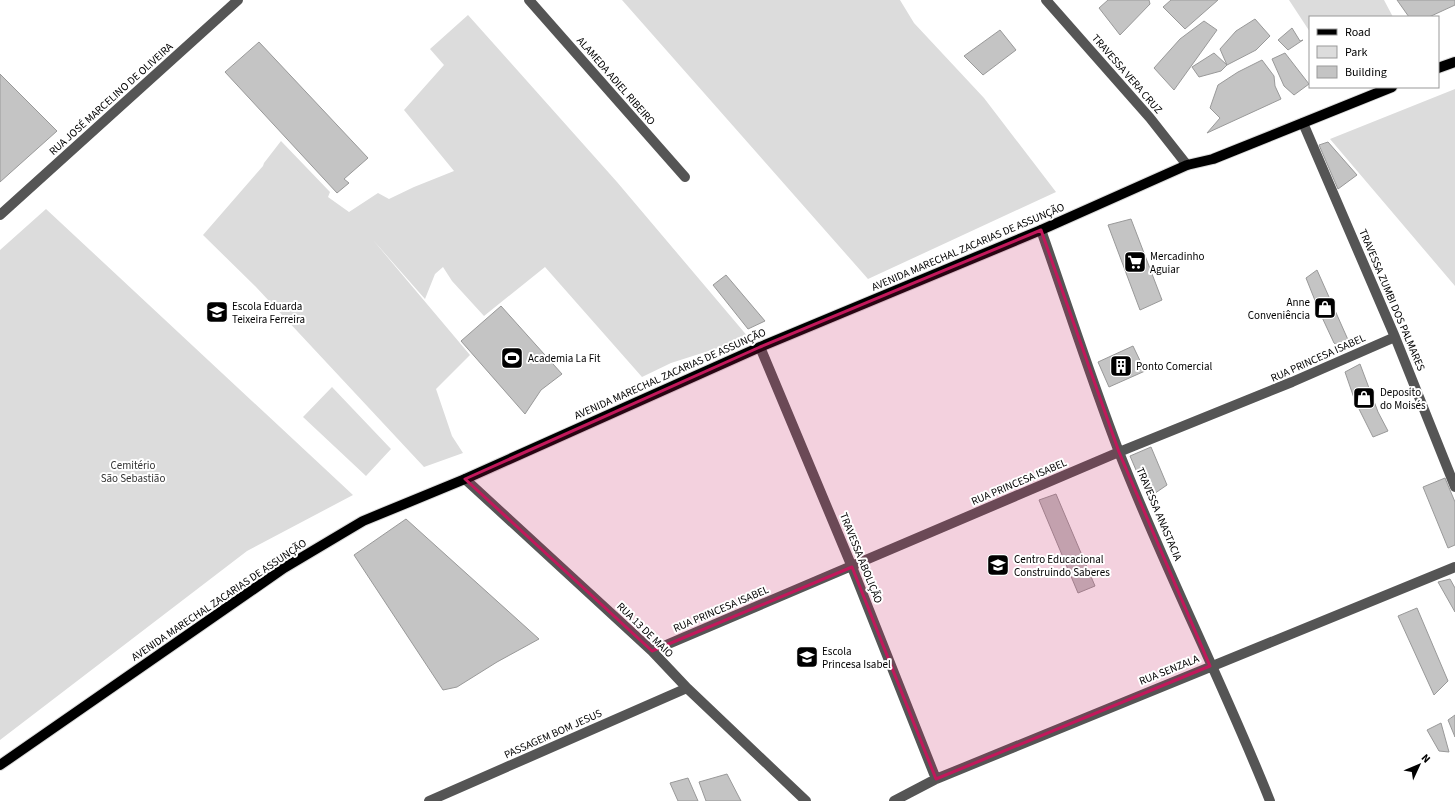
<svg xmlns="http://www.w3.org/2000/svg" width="1455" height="801" viewBox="0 0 1455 801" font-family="'Source Sans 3',sans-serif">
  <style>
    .green { fill: #dcdcdc }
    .building { fill: #c4c4c4; stroke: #999 }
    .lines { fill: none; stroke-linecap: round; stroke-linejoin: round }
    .major-casing { stroke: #dbdbdb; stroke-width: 12 }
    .minor { stroke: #555; stroke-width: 10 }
    .major { stroke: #000; stroke-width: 10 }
    .marked { fill: #c2185b; fill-opacity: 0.2; stroke: #c2185b; stroke-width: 3; stroke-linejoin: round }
    .labels { text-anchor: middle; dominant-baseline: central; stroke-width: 4; stroke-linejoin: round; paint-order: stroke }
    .street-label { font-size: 11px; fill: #000; stroke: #fff }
    .poi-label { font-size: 11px; fill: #000; stroke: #fff; text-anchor: start }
    .park-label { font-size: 11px; fill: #333; stroke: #fff }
  </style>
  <rect width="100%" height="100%" fill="#fff"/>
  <path class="green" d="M622,0H900L914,23L984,98L1056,192L868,279Z
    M1289,0H1384L1393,17H1310V32Z
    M468,15L617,182L749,338L671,363L642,377L545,267L484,316L452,281L443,267L435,274L425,299L373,240L470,355L436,389L452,436L463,453L424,467L256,287L203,235L263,166L264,163L281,141L330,192L328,197L349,212L378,193L389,199L414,187L454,171L404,110L444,65L430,49Z
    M1455,89V286L1330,139Z
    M46,209L353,495L247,551L0,740V250Z
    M332,387L391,449L366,476L303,417Z"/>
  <path class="building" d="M1108,0H1149L1150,4L1120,35L1099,8Z
    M1171,0H1218L1185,29L1163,7Z
    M1397,0H1455V5L1429,17H1409Z
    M1255,19L1270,36L1256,50L1227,65L1220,49L1236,31Z
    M1204,21L1217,30L1174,90L1154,68L1180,39Z
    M1292,28L1300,41L1303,40L1288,50L1278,40Z
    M1000,30L1016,50L983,75L964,56Z
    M259,42L368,158L344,179L349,183L337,193L225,72Z
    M1214,53L1227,65L1221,71L1199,77L1192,67Z
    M1285,53L1309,84L1294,95L1284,86L1272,59Z
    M1262,60L1274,76L1275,86L1281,99L1207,133L1220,118L1210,108L1218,85L1238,72Z
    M0,74L57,131L0,182Z
    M1328,142L1357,175L1338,189L1319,145Z
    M1131,219L1162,300L1140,310L1108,225Z
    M1317,270L1349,342L1338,346L1334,343L1320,313L1306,278Z
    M726,275L765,321L748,329L713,285Z
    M501,306L562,374L541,390L525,414L461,341Z
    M1133,346L1145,371L1109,387L1098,362Z
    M1360,364L1378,412L1388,431L1373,437L1355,401L1345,372Z
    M1151,447L1167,485L1148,498L1130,456Z
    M1445,478L1455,502V545L1448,548L1423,487Z
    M1056,494L1095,586L1078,593L1039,500Z
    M406,519L539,639L497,662L457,687L443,690L354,555Z
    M1450,579L1455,588V612L1438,582Z
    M1417,608L1448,681L1434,695L1398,616Z
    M1455,715V737L1448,720Z
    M1441,723L1449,752L1439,751L1427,730Z
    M727,774L741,801H706L699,782Z
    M688,778L698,801H678L670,783Z"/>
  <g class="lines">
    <g class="major-casing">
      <path id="major" d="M1438,68L1455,62
        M0,765L284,568L363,521L465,479L760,347L1041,230L1187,165L1213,159L1392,87"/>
    </g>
    <path class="minor" d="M529,0L685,177
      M1046,0L1150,118L1187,165
      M1303,123L1395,337L1455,487
      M0,215L238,0
      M1041,230C1067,304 1091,379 1119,452C1165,570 1223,683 1270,801
      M760,347L852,567L936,779
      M465,479L652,651L687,688L806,801
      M652,651L1119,452L1292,382L1395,337
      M429,801L687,688
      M894,801L936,779L1455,567"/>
    <use href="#major" class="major"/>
  </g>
  <path class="marked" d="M1041,230L1119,452L1210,666L936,779L852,567L652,651L465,479L760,347Z"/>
  <defs>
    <g id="supermarket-square" transform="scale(1.15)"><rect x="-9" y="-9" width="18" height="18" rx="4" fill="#000" stroke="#fff"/><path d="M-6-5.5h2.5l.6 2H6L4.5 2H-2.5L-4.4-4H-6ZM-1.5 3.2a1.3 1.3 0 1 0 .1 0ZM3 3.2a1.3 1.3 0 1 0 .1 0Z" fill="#fff"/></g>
    <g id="shop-square" transform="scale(1.15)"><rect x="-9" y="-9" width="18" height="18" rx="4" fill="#000" stroke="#fff"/><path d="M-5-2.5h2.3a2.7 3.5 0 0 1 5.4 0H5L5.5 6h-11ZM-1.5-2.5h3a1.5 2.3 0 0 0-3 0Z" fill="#fff"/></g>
    <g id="school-square" transform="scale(1.15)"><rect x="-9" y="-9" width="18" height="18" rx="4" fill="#000" stroke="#fff"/><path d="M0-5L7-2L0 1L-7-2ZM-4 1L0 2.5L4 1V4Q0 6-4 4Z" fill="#fff"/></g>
    <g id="stadium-square" transform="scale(1.15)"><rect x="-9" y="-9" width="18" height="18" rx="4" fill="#000" stroke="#fff"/><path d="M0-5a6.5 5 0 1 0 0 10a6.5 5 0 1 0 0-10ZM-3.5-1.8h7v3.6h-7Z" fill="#fff"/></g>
    <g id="building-square" transform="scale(1.15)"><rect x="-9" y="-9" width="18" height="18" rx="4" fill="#000" stroke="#fff"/><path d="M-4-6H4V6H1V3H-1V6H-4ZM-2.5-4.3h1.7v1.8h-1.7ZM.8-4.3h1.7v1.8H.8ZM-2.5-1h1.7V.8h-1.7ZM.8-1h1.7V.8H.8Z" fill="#fff"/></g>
  </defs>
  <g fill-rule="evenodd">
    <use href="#supermarket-square" x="1135" y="262"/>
    <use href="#shop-square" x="1325" y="308"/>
    <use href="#school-square" x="217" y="312"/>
    <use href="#stadium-square" x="512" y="358"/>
    <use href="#building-square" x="1121" y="366"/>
    <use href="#shop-square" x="1364" y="398"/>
    <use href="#school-square" x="998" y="565"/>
    <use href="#school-square" x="807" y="657"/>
  </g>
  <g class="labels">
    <g class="street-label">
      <text transform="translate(1127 74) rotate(49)">TRAVESSA VERA CRUZ</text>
      <text transform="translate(616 81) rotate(49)">ALAMEDA ADIEL RIBEIRO</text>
      <text transform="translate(111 99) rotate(-42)">RUA JOSÉ MARCELINO DE OLIVEIRA</text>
      <text transform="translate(968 247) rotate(-23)">AVENIDA MARECHAL ZACARIAS DE ASSUNÇÃO</text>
      <text transform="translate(1392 300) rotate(67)">TRAVESSA ZUMBI DOS PALMARES</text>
      <text transform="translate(1318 358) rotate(-24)">RUA PRINCESA ISABEL</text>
      <text transform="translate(670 374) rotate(-24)">AVENIDA MARECHAL ZACARIAS DE ASSUNÇÃO</text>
      <text transform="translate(1019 482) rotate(-23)">RUA PRINCESA ISABEL</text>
      <text transform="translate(1159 514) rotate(67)">TRAVESSA ANASTACIA</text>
      <text transform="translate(861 558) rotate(68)">TRAVESSA ABOLIÇÃO</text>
      <text transform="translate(219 600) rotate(-34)">AVENIDA MARECHAL ZACARIAS DE ASSUNÇÃO</text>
      <text transform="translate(721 609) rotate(-23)">RUA PRINCESA ISABEL</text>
      <text transform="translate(645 630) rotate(44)">RUA 13 DE MAIO</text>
      <text transform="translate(1169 670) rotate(-22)">RUA SENZALA</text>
      <text transform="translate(553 734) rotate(-24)">PASSAGEM BOM JESUS</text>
    </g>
    <g class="poi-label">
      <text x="1150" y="256">Mercadinho<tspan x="1150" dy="13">Aguiar</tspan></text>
      <text x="1310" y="302" text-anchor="end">Anne<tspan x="1310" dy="13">Conveniência</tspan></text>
      <text x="232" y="306">Escola Eduarda<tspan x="232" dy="13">Teixeira Ferreira</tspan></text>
      <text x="528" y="358">Academia La Fit</text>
      <text x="1136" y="366">Ponto Comercial</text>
      <text x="1380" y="392">Deposito<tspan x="1380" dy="13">do Moisés</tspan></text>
      <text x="1014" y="559">Centro Educacional<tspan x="1014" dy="13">Construindo Saberes</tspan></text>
      <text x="822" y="651">Escola<tspan x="822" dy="13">Princesa Isabel</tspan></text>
    </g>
    <g class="park-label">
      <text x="133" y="465">Cemitério<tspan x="133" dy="13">São Sebastião</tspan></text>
    </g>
  </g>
  <rect x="1309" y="16" width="130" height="72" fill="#ffffff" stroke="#999999"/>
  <rect x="1317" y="29" width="20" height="6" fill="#000000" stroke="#999999"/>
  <text x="1345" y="36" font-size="12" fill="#000000">Road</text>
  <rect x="1317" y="46" width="20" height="12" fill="#dcdcdc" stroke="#999999"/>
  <text x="1345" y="56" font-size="12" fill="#000000">Park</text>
  <rect x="1317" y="66" width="20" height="12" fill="#c4c4c4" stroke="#999999"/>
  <text x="1345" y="76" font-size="12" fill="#000000">Building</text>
  <g transform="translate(1419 765) rotate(46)" stroke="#ffffff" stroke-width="3" paint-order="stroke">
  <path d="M0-3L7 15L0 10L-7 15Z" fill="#000000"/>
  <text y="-6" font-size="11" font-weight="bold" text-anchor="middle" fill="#000000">N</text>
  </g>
</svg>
